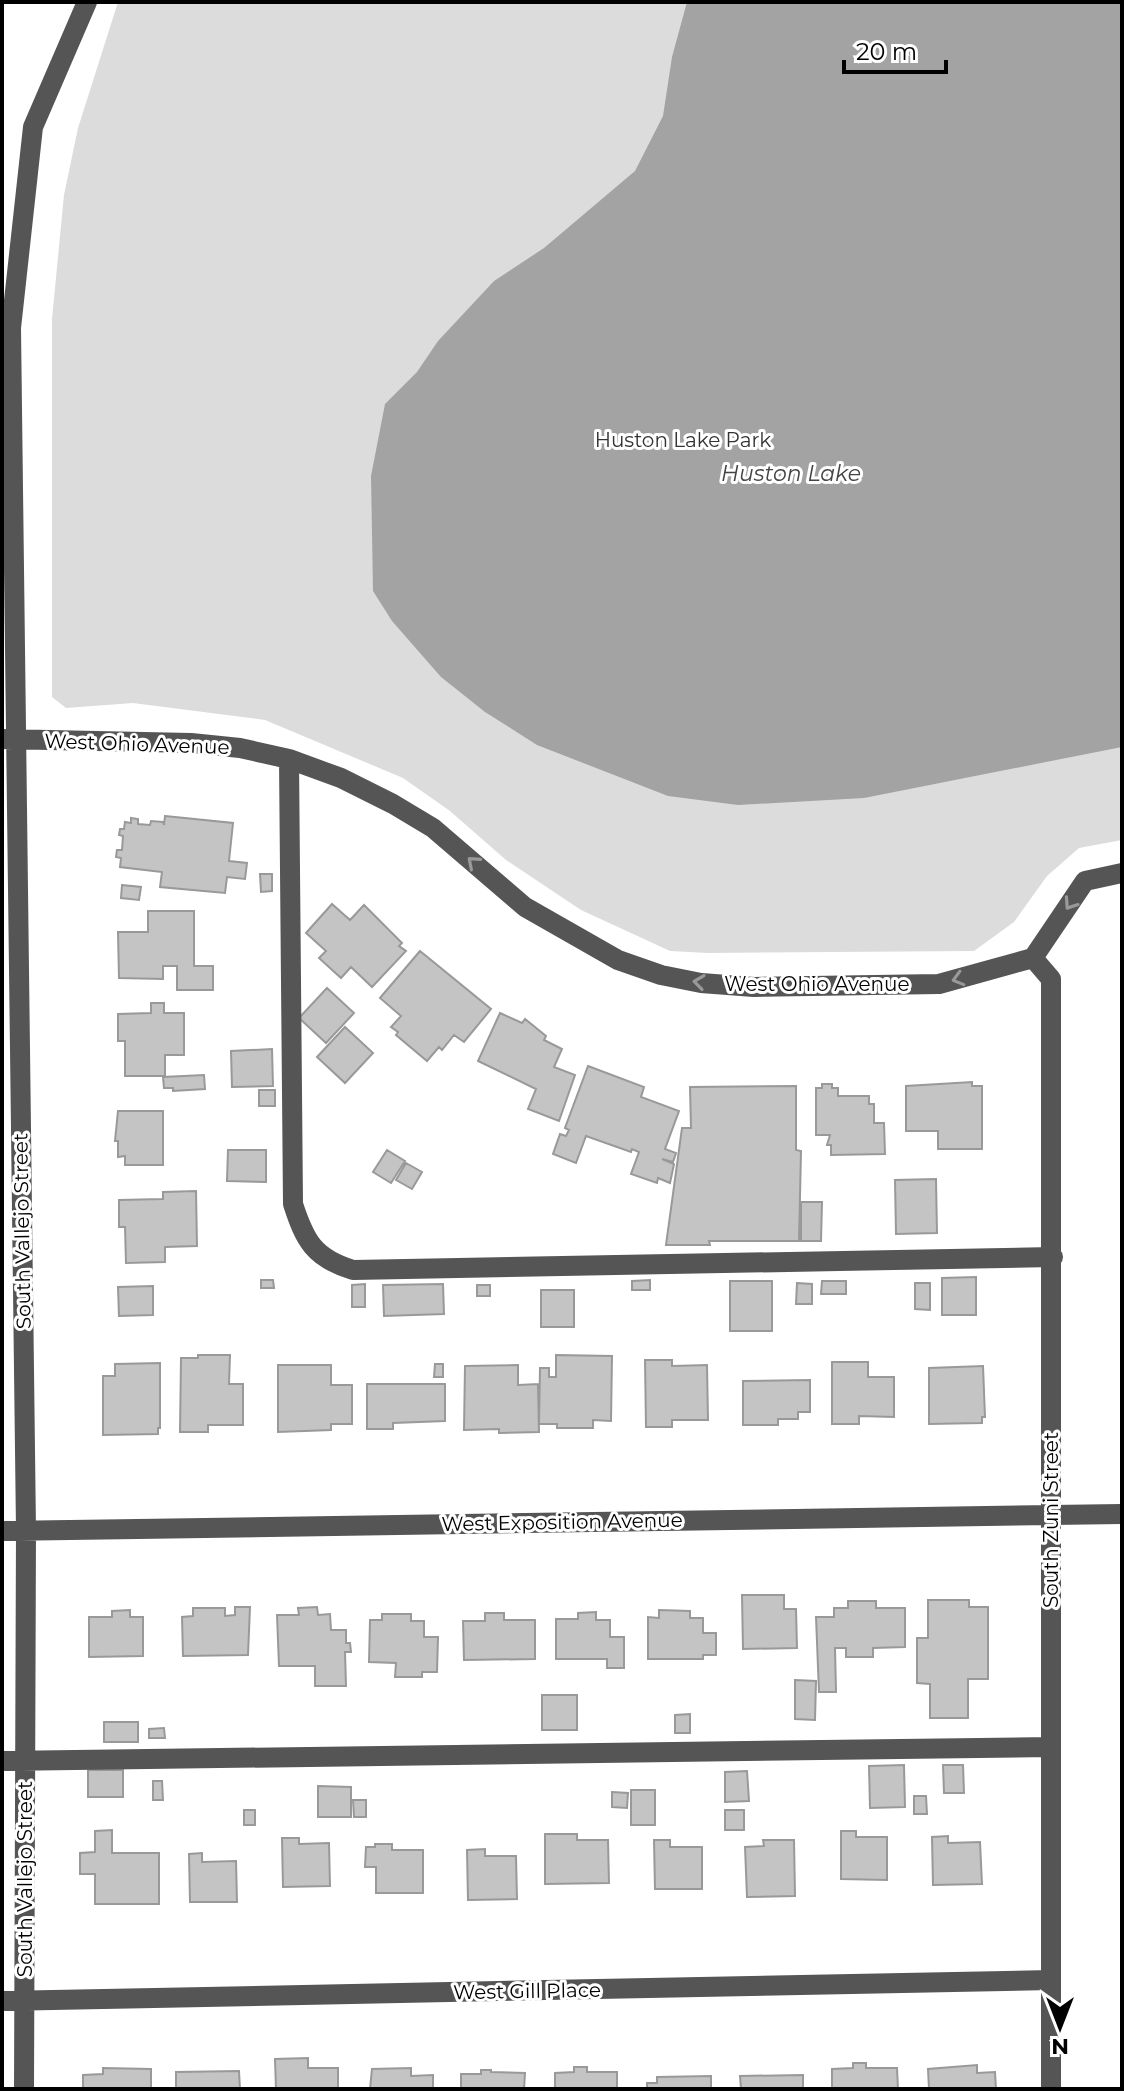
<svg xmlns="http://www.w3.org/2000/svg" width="1124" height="2091" viewBox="0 0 1124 2091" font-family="Montserrat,sans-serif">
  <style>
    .green { fill: #dcdcdc }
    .water { fill: #a3a3a3 }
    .building { fill: #c4c4c4; stroke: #999; stroke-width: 2 }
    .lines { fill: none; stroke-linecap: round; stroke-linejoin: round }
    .minor { stroke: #555; stroke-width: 20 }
    .oneway { stroke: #999 }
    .labels { text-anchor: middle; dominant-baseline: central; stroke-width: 6; stroke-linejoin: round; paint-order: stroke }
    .park-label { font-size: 20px; fill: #333; stroke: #fff }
    .street-label { font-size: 20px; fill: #000; stroke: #fff }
    .water-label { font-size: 22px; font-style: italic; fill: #444; stroke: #fff }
  </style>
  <rect width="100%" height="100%" fill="#fff"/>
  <path class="green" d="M118,2H1122V840L1079,848L1047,876L1014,922L974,951L708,953L670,951L581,910L506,860L450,811L403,778L265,720L133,703L66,708L52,697V319L64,195L78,128Z"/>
  <path class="water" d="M687,2H1122V747L864,798L738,805L668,796L537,745L485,712L441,677L392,621L373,591L371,476L385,404L417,372L438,341L494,281L544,248L635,171L663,116L672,57Z"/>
  <path class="building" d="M165,816L233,823L229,861L247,863L245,879L227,877L225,893L160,887L162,872L120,867L121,858L116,857L117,850H122L123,836L119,835L120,829H124L125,822L131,823V818L138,819V824L150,825L151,821L163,822L164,825Z
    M260,874H272V891L261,892Z
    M122,885L141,887L139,900L121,898Z
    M332,904L350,920L364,905L402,943L399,946L406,951L372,987L351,967L341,978L319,958L326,951L306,933Z
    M148,911H194V966H213V990H177V966H163V979L119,978L118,932H148Z
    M420,951L491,1009L464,1042L454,1035L442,1050L439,1047L427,1061L396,1035L398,1032L391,1027L401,1016L380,998Z
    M327,988L354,1013L326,1043L299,1018Z
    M151,1003H164V1013H184V1055H165V1076H125V1041H118V1014L151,1013Z
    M500,1013L522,1023L525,1019L546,1036L544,1040L562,1049L554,1067L575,1075L559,1121L528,1109L536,1089L478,1061Z
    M345,1027L373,1053L345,1083L317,1057Z
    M272,1049L273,1086L232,1087L231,1051Z
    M588,1066L644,1087L641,1097L679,1111L665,1149L676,1153L673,1162L662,1159L674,1164L670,1183L658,1178L657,1183L631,1174L639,1152L632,1149L631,1152L586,1136L576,1163L553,1154L560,1134L566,1136L569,1130L565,1128Z
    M204,1075L205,1089L173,1091V1088H164L163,1077Z
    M972,1082V1086H982V1149H938V1131H906V1086Z
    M822,1084H832V1088H838V1096H869V1104H874V1123H884L885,1154L831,1155V1145H827L830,1135H816V1088H822Z
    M796,1086V1150L801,1151L799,1241H709L710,1245H666L682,1128H691L690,1087Z
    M259,1090H275V1106H259Z
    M118,1111H163V1165H125V1156L118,1157V1141H115Z
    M228,1150H266V1182L227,1181Z
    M387,1150L405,1161L391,1183L373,1172Z
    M406,1163L422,1172L412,1189L396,1180Z
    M936,1179L937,1233L896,1234L895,1180Z
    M196,1191L197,1246L165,1247V1262L126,1263L125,1227H119V1200L163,1199V1192Z
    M801,1202H822L821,1241H801Z
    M976,1277V1315H942V1278Z
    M261,1280H273L274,1288H261Z
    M650,1280V1290H632V1281Z
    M730,1281H772V1331H730Z
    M822,1281H846V1294H821Z
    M797,1283L812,1284V1304H796Z
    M915,1283H930V1310L915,1309Z
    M365,1284V1307H352V1285Z
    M443,1284L444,1314L384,1316L383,1285Z
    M477,1285H490V1296H477Z
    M153,1286V1315L119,1316L118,1287Z
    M541,1290H574V1327H541Z
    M198,1355H230L229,1384H243V1425H208V1432H180L181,1358H198Z
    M556,1355L612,1356L611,1421L593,1420V1428H557V1424H539L540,1368H549V1377H556Z
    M645,1360H672V1366L707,1365L708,1420H672V1427H646Z
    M832,1362H868V1377H894V1417L859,1416V1424H832Z
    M160,1363V1428H158V1434L103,1435V1376H115V1364Z
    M435,1364H443V1377H434Z
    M278,1365H331V1385H352V1424H331V1430L278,1432Z
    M518,1365V1385L538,1384L539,1432L499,1433V1429L464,1430L465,1366Z
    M983,1366L985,1417H982V1423L929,1424V1368Z
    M810,1380V1412H798V1419H778V1425H743V1381Z
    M367,1384H445V1421L393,1423V1429H367Z
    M742,1595H784V1609H796L797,1648L743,1649Z
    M928,1600H969V1607H988V1679H968V1718H930V1684L917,1683V1638H928Z
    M848,1601H876V1608H905V1647L873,1648V1657H846V1648H835L836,1692H819L816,1617H834V1608H848Z
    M235,1607H250L248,1655L183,1656L182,1617L193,1616V1608H225V1616L235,1615Z
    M317,1607L318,1615L330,1614L331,1630H346V1643H350L351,1652H345L346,1686H315V1666H279L277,1615H299L298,1608Z
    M130,1610V1617H143V1656L89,1657V1617H112V1611Z
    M659,1610L690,1611V1618H703V1633H716V1655H703V1659H648V1617L659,1618Z
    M596,1612V1620H610V1637H624V1668H607V1659H556V1619H578V1613Z
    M485,1613H504V1620H535V1659L464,1660L463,1621H485Z
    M382,1614H411V1621H424V1637H438L437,1672H422V1677H395L396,1663L369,1662L370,1620H382Z
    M795,1680L816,1681L815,1720L795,1719Z
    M542,1695H577V1730H542Z
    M690,1714V1733H675V1715Z
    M104,1722H138V1742H104Z
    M164,1728L165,1738H149V1729Z
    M904,1765L905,1807L870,1808L869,1766Z
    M943,1765H963L964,1793H944Z
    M88,1770H123V1797H88Z
    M747,1771L749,1801L725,1802V1772Z
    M153,1781H162L163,1800H153Z
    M318,1786L351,1787V1817H318Z
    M631,1790H655V1825H631Z
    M612,1792L628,1793L627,1808L612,1807Z
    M914,1796H926L927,1814H914Z
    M353,1800H366V1817H354Z
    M244,1810H255V1825H244Z
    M725,1810H744V1830H725Z
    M112,1830V1853H159V1904H95V1874H80V1853L95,1852V1831Z
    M841,1831H856V1837H887V1880L841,1879Z
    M545,1834H577V1840H608L609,1883L545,1884Z
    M948,1836V1843L980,1842L982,1884L933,1885L932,1837Z
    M282,1838H299V1844L329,1843L330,1886L283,1887Z
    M654,1840H670V1847H702V1889H655Z
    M763,1840H794L795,1896L747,1897L745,1847L764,1846Z
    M375,1844H392V1850H423V1893H376V1867H365L366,1847H375Z
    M485,1849V1856H516L517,1899L468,1900L467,1850Z
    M202,1853V1862L236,1861L237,1902H190L189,1854Z
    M308,2058V2068H338V2089H276L275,2059Z
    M853,2063H866V2068H897L898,2089H832V2069L853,2068Z
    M977,2065V2073L995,2072L996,2089H929L928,2069Z
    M574,2067H587V2072H617V2089H555V2073L574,2072Z
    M103,2068L151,2069V2089H83V2075L103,2074Z
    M411,2068V2076L433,2075V2089H370L372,2069Z
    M481,2070H491V2072L525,2073L524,2089H461V2074H481Z
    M239,2071L240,2089H176V2072Z
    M803,2075V2089H741L740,2076Z
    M711,2076V2089H647V2083H657V2077Z"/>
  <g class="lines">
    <path class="minor" d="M2,739L191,743L240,748L289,759L341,778L393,804L433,828L525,907L618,960L661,975L701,983L754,987L939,984L1033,958L1085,881L1122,873
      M289,759L293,1204C305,1241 314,1258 353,1270L1053,1257
      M1033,958L1051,979V2089
      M2,1531L1122,1514
      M2,1761L1050,1747
      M2,2001L1051,1980
      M24,2089L26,1530L11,328L33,127L87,2"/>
  </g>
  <defs><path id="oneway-chevron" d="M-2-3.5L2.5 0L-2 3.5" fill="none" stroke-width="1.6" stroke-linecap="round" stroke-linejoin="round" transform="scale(2)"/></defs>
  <g class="oneway">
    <use href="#oneway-chevron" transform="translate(473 862) rotate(-139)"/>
    <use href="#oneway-chevron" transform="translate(1070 904) rotate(124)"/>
    <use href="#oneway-chevron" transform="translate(958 979) rotate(164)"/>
    <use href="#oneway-chevron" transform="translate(699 982) rotate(-172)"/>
  </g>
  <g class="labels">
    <g class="park-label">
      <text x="683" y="440">Huston Lake Park</text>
    </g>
    <g class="street-label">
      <text transform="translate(137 744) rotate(2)">West Ohio Avenue</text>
      <text x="817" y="984">West Ohio Avenue</text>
      <text transform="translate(22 1231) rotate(-91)">South Vallejo Street</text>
      <text transform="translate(1051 1520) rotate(-90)">South Zuni Street</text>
      <text transform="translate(562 1522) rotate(-1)">West Exposition Avenue</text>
      <text transform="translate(25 1879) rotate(-90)">South Vallejo Street</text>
      <text transform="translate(527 1991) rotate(-1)">West Gill Place</text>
    </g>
    <g class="water-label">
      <text x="791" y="473">Huston Lake</text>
    </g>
  </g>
  <rect width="1124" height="2091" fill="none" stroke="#000000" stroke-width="8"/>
  <g transform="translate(1060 2027) rotate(180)" stroke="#ffffff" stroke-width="6" paint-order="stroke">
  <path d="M0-6L14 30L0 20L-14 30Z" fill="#000000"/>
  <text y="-12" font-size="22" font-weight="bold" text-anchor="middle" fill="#000000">N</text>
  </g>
  <path d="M844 60v12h102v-12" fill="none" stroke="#000000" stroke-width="4"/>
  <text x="856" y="60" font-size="24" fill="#000000" stroke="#ffffff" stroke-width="6" paint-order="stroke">20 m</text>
</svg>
